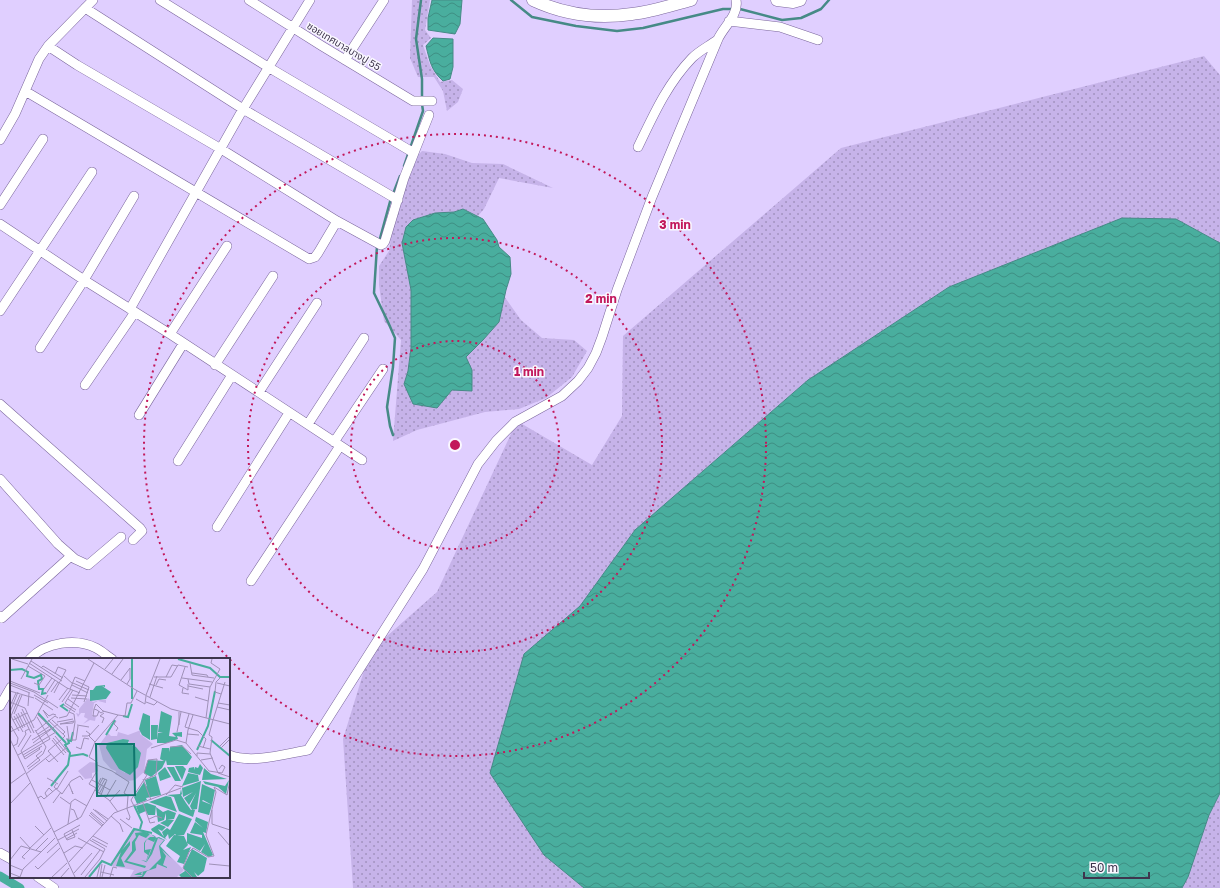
<svg xmlns="http://www.w3.org/2000/svg" width="1220" height="888" viewBox="0 0 1220 888" font-family="'Golos Text','Noto Sans Thai',sans-serif">
  <style>
    .grass { fill: url(#grass-dots) }
    .water { fill: url(#water-waves); stroke: #468a86 }
    .lines { fill: none; stroke-linecap: round; stroke-linejoin: round }
    .stream { stroke: #468a86; stroke-width: 2.5 }
    .canal { stroke: #49ae9e; stroke-width: 9 }
    .minor-casing { stroke: #7a669c; stroke-width: 10 }
    .tertiary-casing { stroke: #7a669c; stroke-width: 13 }
    .minor { stroke: #fff; stroke-width: 9 }
    .tertiary { stroke: #fff; stroke-width: 12 }
    .ring { fill: none; stroke: #c2185b; stroke-width: 2; stroke-dasharray: 2 4 }
    .labels { text-anchor: middle; dominant-baseline: central; stroke-width: 3; stroke-linejoin: round; paint-order: stroke }
    .street-label { font-size: 10px; fill: #3e354d; stroke: #faf8ff }
    .inset-river { fill: none; stroke: #49ae9e; stroke-width: 2 }
    .inset-road { fill: none; stroke: #9f91b8; stroke-width: 1 }
    .view { fill: #0f766e; fill-opacity: 0.15; stroke: #0f766e; stroke-width: 2 }
    .inset-edge { fill: none; stroke: #3e354d; stroke-width: 2 }
    .centre { fill: #c2185b; stroke: #faf8ff; stroke-width: 2 }
    .ring-label { font-size: 12px; text-anchor: middle; font-weight: bold; fill: #c2185b; stroke: #faf8ff; stroke-width: 3; stroke-linejoin: round; paint-order: stroke }
  </style>
  <defs>
    <pattern id="grass-dots" width="8" height="8" patternUnits="userSpaceOnUse"><rect width="8" height="8" fill="#c6b3e9"/><path d="M2 2h.1M6 6h.1" fill="none" stroke="#a292bf" stroke-width="1.8" stroke-linecap="round"/></pattern>
    <pattern id="water-waves" width="16" height="10" patternUnits="userSpaceOnUse"><rect width="16" height="10" fill="#49ae9e"/><path d="M0 5q4-4 8 0t8 0" fill="none" stroke="#3e8e83"/></pattern>
  </defs>
  <rect width="100%" height="100%" fill="#e0cfff"/>
  <path class="grass" d="M412,0H430L425,30L431,38L423,45L430,65L440,82L452,80L463,89L458,102L447,111L443,91L434,77H418L410,58Z
    M1204,56L1220,75V243L1176,219L949,287L808,380L635,530L580,606L524,654L544,855L584,888H353L343,739L370,651L437,592L517,421L592,465L622,416L623,336L841,148Z
    M422,151L445,154L472,163L503,164L553,188L499,178L484,209L478,216L463,209L454,212L402,243L411,290V348L408,371L404,384L413,404L452,390L472,370L466,357L483,340L499,322L504,296L521,320L542,338L574,340L587,351L572,377L546,398L519,409L485,412L417,430L393,441L401,340L384,321L379,285V266L389,251L396,204L409,164Z
    M1220,793V888H1182L1188,877L1209,815Z"/>
  <path class="water" d="M432,0H462L460,24L455,34L428,30V18Z
    M433,38L453,39V67L450,79L443,81C431,70 430,62 426,46Z
    M463,209L483,219L497,240L499,247L510,257L511,274L506,290L499,322L483,340L466,357L472,370V391L452,390L437,408L413,404L404,384L408,371L411,348V290L402,243L406,227L413,220L435,213L454,212Z
    M1122,218L1176,219L1220,243V793L1209,815L1188,877L1182,888H584L544,855L490,773L524,654L580,606L635,530L808,380L949,287Z"/>
  <g class="lines">
    <path class="stream" d="M421,0L416,39L422,79V99
      M511,0L532,17L576,26L617,31L643,28L723,9H740L782,20L801,18L821,9L829,0
      M404,166L423,111L422,104
      M393,194L400,176
      M379,242L391,198
      M377,246L374,293L388,322L395,338L393,367L387,407L390,426L393,435"/>
    <path class="canal" d="M0,876L20,888"/>
    <g class="minor-casing">
      <path id="minor" d="M160,0L268,67L414,153
        M249,0L322,46L413,101H432
        M85,8L243,109L398,200
        M729,21L780,27L818,40
        M48,46L77,65L221,149L337,221L381,245L383,244L385,241L404,178L429,115
        M345,60L384,0
        M25,91L309,259L315,257L318,253L337,221
        M0,140L15,114L39,59L48,46L93,0
        M638,147C653,116 667,84 692,58C699,51 709,46 717,40
        M0,205L43,139
        M0,224L84,280L170,334L362,460
        M130,309L243,109L310,0
        M0,311L92,172
        M170,334L227,246
        M40,348L84,280L134,196
        M215,365L273,276
        M85,385L135,312
        M259,392L317,303
        M0,404L140,528L142,531L133,540
        M139,415L183,344
        M308,424L364,338
        M334,442L383,369
        M178,461L232,375
        M0,479L58,544L75,559L88,565L121,537
        M217,527L289,413
        M251,581L340,446
        M0,616L2,618L71,556
        M30,659C45,642 76,638 96,648C102,651 107,656 112,659
        M0,706L11,687
        M229,755C251,764 285,754 308,750L423,569L478,464L496,441L515,422L562,396L578,381L588,368L596,353L602,337L617,290L652,197L718,39C724,26 739,15 736,0
        M0,853L11,859
        M38,877L54,888"/>
    </g>
    <g class="tertiary-casing">
      <path id="tertiary" d="M533,0C563,14 598,19 632,14C652,12 672,5 691,0
        M777,0L793,2L800,0"/>
    </g>
    <use href="#minor" class="minor"/>
    <use href="#tertiary" class="tertiary"/>
  </g>
  <g class="ring">
    <circle cx="455" cy="445" r="104"/>
    <circle cx="455" cy="445" r="207"/>
    <circle cx="455" cy="445" r="311"/>
  </g>
  <g class="labels">
    <g class="street-label">
      <text transform="translate(344 46) rotate(31)">ซอยเทศบาลบางปู 55</text>
    </g>
  </g>
  <g transform="translate(10 658)">
    <rect width="220" height="220" fill="#e0cfff"/>
    <path d="M131,72L130,76L143,86L137,91L134,114L125,122L118,123L105,116L106,113L101,111L93,102L89,87L98,75L101,78H107L108,74L118,77ZM113,81L124,87L115,115L109,111L101,84ZM80,104L86,105V114L82,115V120L75,121L68,113Z" fill="#c6b3e9" fill-rule="evenodd"/>
    <path d="M78,40L83,44L90,42H96V45L88,43L84,45L82,57L86,58L85,63L80,62L73,66L78,61L74,59L75,55H71L68,59L66,55L69,56V51Z" fill="#c6b3e9"/>
    <path d="M124,171L155,182L150,188L174,212L167,219H120L124,212L101,208Z" fill="#c6b3e9"/>
    <path d="M95,27V29L92,28L101,34L96,41L80,43V32H83L86,28ZM151,53L162,58L159,78L166,79L162,75L172,74V79L167,78L168,81L157,85H147V81L141,82V67H148L147,81L148,75H153L148,74ZM133,55L140,58V82L132,77L129,71ZM113,81L119,82L118,85L126,89L131,95L128,109L120,117L109,111L96,90L97,85ZM172,87L182,99L177,107H157L156,102L152,110L141,119L134,115L138,102L154,103L150,101L152,90H159V94L160,89ZM190,106L193,110L190,117L178,114L179,110L184,109L185,112V109L188,110ZM165,108H173L176,111L172,122ZM155,109L161,119L150,123L148,115ZM157,109H164L171,123H165ZM194,110L201,116L217,121L192,122ZM178,115L188,117L189,123L172,128ZM146,118L151,137L136,140L137,142L127,146L124,139L134,124L137,129L135,122ZM219,122L216,136L208,129L195,126L193,123L215,128ZM191,123L187,151L182,152L180,148L186,135L179,147L174,140L183,134L173,139L172,130ZM192,126L205,132L202,147L193,142L192,143L202,147L199,157L188,154ZM171,131L172,136L171,137L176,145L181,152H185L183,159L169,153L164,139L157,137L170,136ZM156,138L161,139L167,154L139,144ZM137,145L146,148L145,157H138L136,153L129,156L126,148ZM146,149L153,154L158,152L166,155L164,161L157,162H164L158,169L150,165L156,162V155L154,162L148,164ZM169,156L182,161L174,177L167,178L165,176L159,181L158,176L155,180L157,182L142,173L141,171L149,166L156,169L152,173L148,171L154,179L152,174L157,170L160,172ZM186,159L198,164L196,175L193,174L203,197L199,199L191,194L195,186L190,193L177,185V175L192,180V177L180,175L185,164L193,170L185,163ZM124,172L133,173L145,178L146,180L144,184L137,181L135,185V192L141,191L136,204L131,202L136,203L138,197L134,194V185L136,182L140,179H145L140,176L136,180L129,177L125,184L126,192L117,203L136,208L135,210L114,204L122,193V184L126,179L125,175L133,174L125,172L112,192L120,183V187L111,200L115,209L106,208L111,194L103,205ZM164,177L174,178L178,187L173,192V204V192L181,189L174,206L167,204L170,198L156,188ZM149,179L155,182L150,188L162,201L152,192L156,198L153,207L157,209V210L147,206L146,210L137,213L133,219H125L132,218L133,214L129,216L131,215L132,217H124L128,215L139,212L151,200L149,188L154,182L148,180L142,196L136,205L146,180ZM182,191L197,200L194,213L188,218L184,214L187,219H171L169,217L175,213L173,210Z" fill="#49ae9e"/>
    <path class="inset-river" d="M168,1L200,10L210,19H220M0,12L12,11L18,14L17,18L24,20L31,17L32,21L28,23L29,31H33L32,36L36,35M122,41V1M54,46L51,48L58,53M28,55L56,85M113,58L118,59L122,46M96,77L105,62M201,82L220,98M187,92L198,68L205,33M60,98L73,96L78,98M41,128L58,107L60,95L55,87L59,85L58,82L61,83L63,74M124,147L132,164L130,171M79,219L92,203L101,207L124,171L142,175"/>
    <path class="inset-road" d="M2,1L18,6M78,1L124,31L161,51L220,66M202,1L201,5L210,11M21,3L52,23M19,5L57,30L70,35M180,5L182,17L204,20M18,8L35,18M175,9L169,27L178,32V26M31,10L33,8L53,20M95,11L103,1M182,15L197,17L198,19M102,16L113,1M54,18L63,26M144,19H161L168,7L178,9M156,19L162,7L168,8M172,20L202,24M210,20L206,24L205,34L211,36M11,21L22,1M178,21L179,26L200,29M111,22L120,10M0,23L30,35M66,23L79,29L74,44M0,25L24,34L48,50M24,25L29,27L35,18M63,25L79,32M207,25L220,28M117,26L120,21V10M139,26L153,30M0,27L20,35M62,27L78,35M146,27L149,21L156,22M178,28L193,31M173,30L172,35L179,36M34,31L42,20M60,31L65,19L75,23M63,32L55,45L66,52M0,33L24,40M41,34L48,24M44,35L56,12L48,9L45,16M36,36L45,22M10,37L1,58L3,62L17,55M24,37L38,45M62,37L77,38M136,37L150,1M140,39L147,18M185,39L198,43M25,40L43,52M61,40L77,41M58,41L69,49M126,41L135,46L136,38M49,42L58,30M0,44L15,50L24,70M52,44L61,31M136,44L144,47L147,44M208,45L220,47M54,47L65,54M0,48L6,35M18,48L19,35M207,49L220,52M12,51L24,75M84,51L86,46L93,53L108,57M89,53L87,58H83L84,51L87,52L91,55L94,53M0,54L8,34M11,54L21,75M59,54L64,56L65,64L62,83M8,55L15,69M4,56L12,37M6,56L13,70M183,57L178,72L176,85L199,113L212,115L215,109L212,107L209,111M4,58L13,74M27,59L40,81L33,85M38,60L33,52L39,58L43,56L46,57M49,60L57,58L84,5M196,60L200,29L210,11M3,62L9,73M38,62L55,78L53,80M42,62L55,74L53,76M203,62L199,77L202,79L200,95L208,115L220,119M203,62L215,24M106,63L104,66L108,70L106,73M47,64L63,61M92,65L94,60L90,58L94,55M50,66L63,65L64,63M50,66L64,63M67,67L79,69M169,67V54M1,68L8,80L7,86L3,88M178,70L188,73L196,81L193,90M178,70L175,69L179,56M26,73L45,58L48,60M0,74L24,62L38,37M167,74L171,54M28,76L40,68M177,76L189,77M21,77L11,93L15,101L30,91L29,90M45,78L58,94M72,78H78L80,76L76,73M43,80L56,95M0,81L65,219M56,81H59L57,68M22,82L42,70M42,82L54,97M62,82H66L68,68M85,84L79,78L89,67M23,85L48,66M188,88L200,91M210,88L220,78M8,89L16,76L15,73L19,71M66,89L71,91L74,80L79,81M160,89L172,88L181,96M141,90L166,82L176,85M211,90L220,81M8,97L46,74L28,57M13,97L33,85M187,98V95L200,96M14,99L32,88M36,101L39,104L57,89M191,102L203,100M48,104L38,93L52,81M87,107L102,113L119,124L114,135L118,138L117,151M17,109L33,96L36,89L25,72M18,111L30,102L26,98L32,93M16,116L41,96M37,120L48,126M133,121L141,142M82,122L100,132M0,126L15,115M46,126L44,129L52,136L61,123L70,118L73,122M59,126L63,136L62,133M86,130L79,126L87,113V104L79,99L85,84L108,57L115,58L117,45H121L127,33M47,131L58,113M85,132L99,142L108,154M86,133L93,120M87,135L95,121M89,136L97,122L92,120M91,137L96,124M156,137L165,127L173,129M37,139L35,135L39,130L43,134M50,139L60,146M96,139L106,122M28,140L31,138L34,141L47,130M100,143L110,132M43,145L51,134M133,145L140,165L145,164M0,146L20,125M124,148L121,142L137,117L134,115L138,102L147,101L146,117L134,122M61,151L64,152L68,162M83,151L97,163M85,152L98,161M202,152V166L220,172M81,154L94,165M80,155L93,167M79,157L92,168M101,158L110,166L113,174M116,160L119,162L120,159L117,151M110,161L122,170M139,161L146,158L152,160M58,166L61,144L65,141L77,148M25,168L34,177M62,172L65,179L57,182L54,176L70,167M44,174L71,159L91,120M208,174L220,188M83,178L98,186M10,179L20,190M68,180L94,194M56,181L67,175M82,181L97,189M48,182L69,171M80,182L95,191L90,201M19,191L41,170M26,192L38,180M37,195L48,185M54,195L65,188L73,190M15,201L12,199L20,191M0,202L11,188L31,194L45,180M59,204L104,155L171,130M199,206L220,208M0,207L12,212M25,208L28,211L50,190M91,214L104,217M0,215L10,219L13,211L31,194M64,215L82,195M71,217L90,192M42,219L57,205M51,219L59,210M75,219L90,201M87,219L90,207M90,219L92,206M92,219L95,207M100,219L103,209L107,210M182,219L173,210L179,194L183,190L198,199L204,198L196,177L206,134L204,129L217,137L220,122"/>
    <path class="view" d="M86,86H124L125,137L87,138Z"/>
    <rect width="220" height="220" class="inset-edge"/>
  </g>
  <circle cx="455" cy="445" r="6" class="centre"/>
  <g class="ring-label">
    <text x="675" y="229">3 min</text>
    <text x="601" y="303">2 min</text>
    <text x="529" y="376">1 min</text>
  </g>
  <path d="M1084 872v6h65v-6" fill="none" stroke="#3e354d" stroke-width="2"/>
  <text x="1090" y="872" font-size="12" fill="#3e354d" stroke="#faf8ff" stroke-width="3" paint-order="stroke">50 m</text>
</svg>
